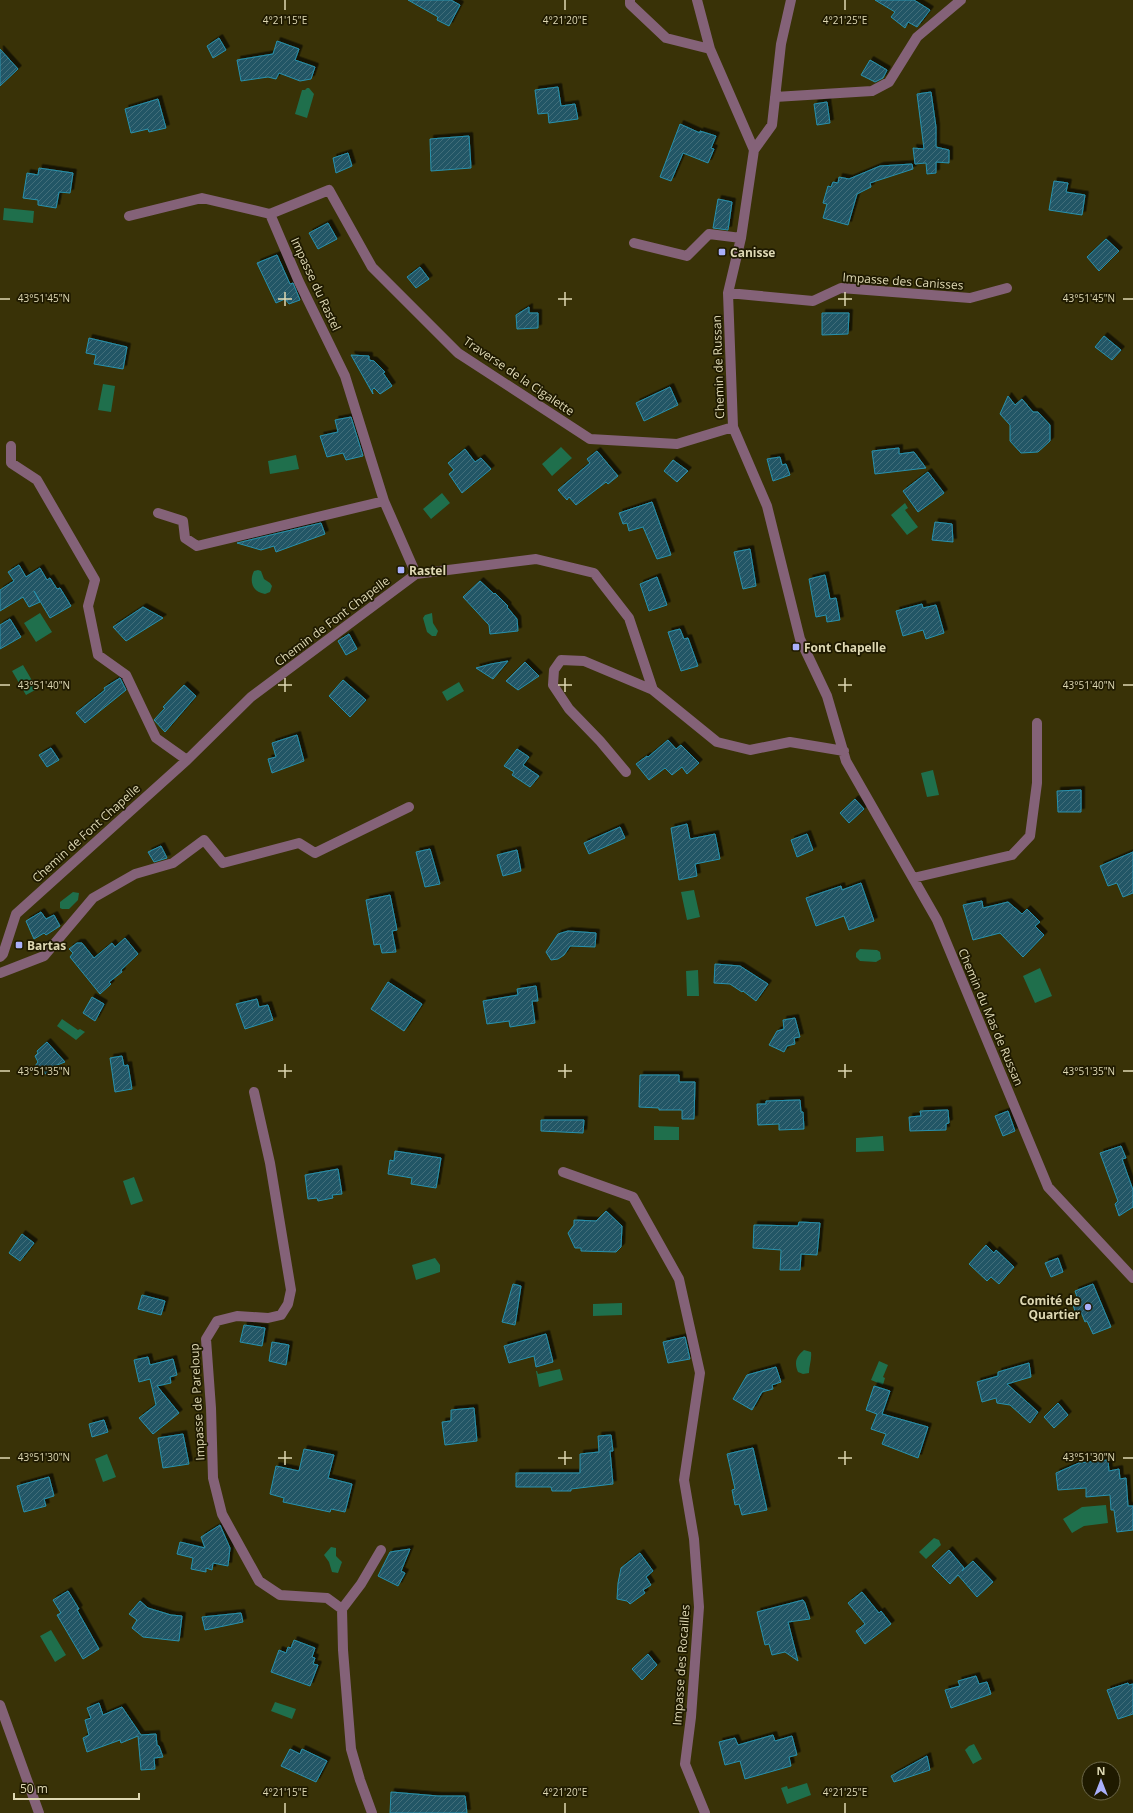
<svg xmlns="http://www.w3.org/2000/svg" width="1133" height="1813" viewBox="0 0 1133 1813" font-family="'Open Sans',sans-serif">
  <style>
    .water { fill: #1f6f4c }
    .building { fill: url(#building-hatch); stroke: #2891ad; filter: url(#shadow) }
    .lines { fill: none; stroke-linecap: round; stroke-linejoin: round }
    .minor { stroke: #846278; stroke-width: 10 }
    .ticks { fill: none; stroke: #ded8b3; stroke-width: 1.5 }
    .poi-dot { fill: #aab0fb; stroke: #1f1a00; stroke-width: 1.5 }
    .labels { text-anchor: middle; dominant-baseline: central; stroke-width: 3.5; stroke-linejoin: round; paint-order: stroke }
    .poi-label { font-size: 12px; font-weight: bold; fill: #ded8b3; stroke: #1f1a00; text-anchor: start }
    .street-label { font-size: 12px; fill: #ded8b3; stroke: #1f1a00 }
    .ticks-label { font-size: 10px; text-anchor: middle; fill: #ded8b3; stroke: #1f1a00; stroke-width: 3.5; stroke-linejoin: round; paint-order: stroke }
  </style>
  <defs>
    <pattern id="building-hatch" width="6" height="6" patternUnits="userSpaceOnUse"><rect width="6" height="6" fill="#235766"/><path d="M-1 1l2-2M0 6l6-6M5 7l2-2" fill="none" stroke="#426e7a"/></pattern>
    <filter id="shadow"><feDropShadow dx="3.5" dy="-3.5" stdDeviation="0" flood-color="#0009"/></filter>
  </defs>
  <rect width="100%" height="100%" fill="#393207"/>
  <path class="water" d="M307,88H309L314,94L307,118L295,114L302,90H305Z
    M4,208L34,211L33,223L3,220Z
    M103,384L115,386L111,412L98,410Z
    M561,447L572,458L552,476L542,464Z
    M296,455L299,469L270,474L268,461Z
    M442,493L450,503L431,519L423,509Z
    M905,503L908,508L905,510L918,527L907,535L891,515Z
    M258,570L261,571L264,579L270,583L272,586L270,592L265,594C252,592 249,581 254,571Z
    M40,613L52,632L36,642L24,623Z
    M432,613L433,623L438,631L436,636H432L427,632L423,618L425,615Z
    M23,665L37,689L26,695L12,671Z
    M459,682L464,691L447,701L442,692Z
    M933,770L939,795L927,797L921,773Z
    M694,890L700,917L687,920L681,892Z
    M73,892L79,893L78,900L69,909H62L60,908V902Z
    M860,949L877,950L880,952L881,959L876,962L860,961L856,957V953Z
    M1040,968L1052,996L1035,1003L1023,976Z
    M698,970L699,996H687L686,971Z
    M62,1019L78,1030L80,1029L85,1032L76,1040L57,1026Z
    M654,1126L679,1127V1140H654Z
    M883,1136L884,1151L856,1152V1138Z
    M134,1177L143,1201L131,1205L123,1181Z
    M435,1258L440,1265V1272L416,1280L412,1265Z
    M622,1303V1315L593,1316V1304Z
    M804,1350L811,1352C812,1359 809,1366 809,1373L803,1374L798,1372C794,1362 796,1357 804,1350Z
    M879,1361L888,1365L883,1377L885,1378L883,1385L871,1380Z
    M560,1369L563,1380L539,1387L536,1371H537L538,1374Z
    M107,1454L116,1477L103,1482L95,1459Z
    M1106,1505L1108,1523L1084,1526L1072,1533L1063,1519L1082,1507Z
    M934,1538L939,1540L941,1545L926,1559L919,1552Z
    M331,1547L336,1548V1556L342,1562L338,1573L332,1572L329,1562L324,1555Z
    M51,1630L66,1655L55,1662L40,1636Z
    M275,1702L296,1709L292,1719L271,1711Z
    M974,1744L982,1759L973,1764L965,1750L969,1746Z
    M807,1783L811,1795L787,1804L781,1788L787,1786L788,1789Z"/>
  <path class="building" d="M408,0H451L460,5L449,26L437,20L438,17Z
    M875,0H914L930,10L917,27L908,22L905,28L891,17L895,12Z
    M219,38L226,50L213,58L207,46Z
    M277,41L299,49L295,60L315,67L311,79L300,81L279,73L276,79L268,77L241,81L237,60L273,54Z
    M0,49L18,69L0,86Z
    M870,60L887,70L883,78L875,82L861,75Z
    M558,87L561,106L575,104L578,119L549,123L548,113L538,114L535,90Z
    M931,92L936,127V147L949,150V163L936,162V173L927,174L926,163L915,164L913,148L924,149L917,94Z
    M158,99L166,128L149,132L148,129L131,133L125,109Z
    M827,102L830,123L817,125L814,104Z
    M680,124L700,133V131L716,136L711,148L714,149L708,163L683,153L671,181L660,177Z
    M469,136L471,168L431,171L430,139Z
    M348,153L352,166L336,173L333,158Z
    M912,164L913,169L870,183L871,187L857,194L848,225L823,218L827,204L823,203L828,186L831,187L833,182L838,183L839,177L849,179L880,166Z
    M39,168L73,173L70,193L59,192L56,208L38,205V200L23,198L27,173L38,175Z
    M1054,181L1068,183L1066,192L1085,195L1082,215L1049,210Z
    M718,199L732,202L728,230L713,228Z
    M328,223L337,239L318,249L309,233Z
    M1106,239L1119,251L1099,271L1087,257Z
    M277,255L290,284L293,283L300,300L289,304L285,299L276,303L257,263Z
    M420,267L429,279L416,288L407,277Z
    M529,307V313H538V328L517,329L516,315Z
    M822,313H849L848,334L822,335Z
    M1104,336L1121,350L1112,360L1095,347Z
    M89,338L127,347L123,369L94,364L96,355L86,353Z
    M351,355L369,356V360L374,361L385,372L383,373L392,386L380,394L374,388L372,390L373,394Z
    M670,387L678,405L644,421L636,403Z
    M1008,396L1015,405L1022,399L1033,412H1038L1050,425V441L1038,452L1021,453L1010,441V425L1000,414Z
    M351,417L363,456L346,460L343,453L327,457L320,436L338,432L335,420Z
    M899,448V454L914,452L926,468L875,474L872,451Z
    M465,449L475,462L481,458L491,469L462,493L449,474L454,470L448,463Z
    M597,451L618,476L608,484L606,482L576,505L569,497L567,500L558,490L590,463L587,459Z
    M780,457L782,465L786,464L790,475L773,481L767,459Z
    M673,460L688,471L677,482L664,471Z
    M928,472L944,493L918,512L903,491Z
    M652,502L671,555L657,559L643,527L629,531L627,523L623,524L619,513Z
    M935,522L952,524L953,542L932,540Z
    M321,523L325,534L276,552L274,546L261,550L237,543Z
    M750,549L756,586L743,589L734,552Z
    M19,565L26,577L40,568L47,580L50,578L57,589L60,588L71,606L50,618L34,591L40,602L29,607L23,597L0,611V590L14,581L8,572Z
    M825,575L830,599L836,598L840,620L827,622L826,615L816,617L809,579Z
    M657,577L667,605L649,611L640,584Z
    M480,581L494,594L495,593L508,606L507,607L517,619L518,631L490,634L489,625L463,597Z
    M922,604L923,608L936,605L944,633L926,639L923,630L903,636L896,611Z
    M143,607L163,618L126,641L113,627Z
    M10,619L21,637L0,649V625Z
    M680,629L684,639L688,638L698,666L681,671L668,632Z
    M349,634L357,649L346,655L338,641Z
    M508,661L493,679L476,668L491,664Z
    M525,662L539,676L518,690L506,681Z
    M120,678L126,690L85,723L76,713L105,690L104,688Z
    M343,680L366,700L350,717L329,696Z
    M184,685L196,696L165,732L154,720L165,708L163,707Z
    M297,735L304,761L272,773L268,759L276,757L272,743Z
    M668,740L676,749L681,745L699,763L687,774L682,767L672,775L665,768L649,780L636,764L647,756L648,757Z
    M51,748L59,760L47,767L39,755Z
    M517,749L529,757L523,765L539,776L530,787L512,775L514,772L504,766Z
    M1081,790V812H1058L1057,791Z
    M855,799L864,809L849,823L840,813Z
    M687,824L690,839L715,834L720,859L695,864L697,876L679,880L671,828Z
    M620,827L625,838L589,854L584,843Z
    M807,834L813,850L797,857L791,840Z
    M161,846L167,858L154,862L148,852Z
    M430,849L440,884L425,887L416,852Z
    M517,850L521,871L503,876L497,855Z
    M1133,852V893L1123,897L1117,883L1108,886L1100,866Z
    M861,883L874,921L849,930L844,916L816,926L806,898L841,886L842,890Z
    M390,895L397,930L392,931L396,952L382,953L380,944L374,945L366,900Z
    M982,901L983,908L1008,902L1022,914L1027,909L1040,922L1035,926L1044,935L1023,957L1000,933L973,940L963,905Z
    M41,912L46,919L54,915L60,926L46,935L44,933L34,939L26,921Z
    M568,931L596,933L595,947L570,946L564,955L558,959L551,960L546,952L558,934Z
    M125,938L138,954L121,970L122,972L109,982L111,984L100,994L70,957L73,953L69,949L77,943H82L94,958L112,943L115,947Z
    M715,964L740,966L768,984L756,1001L743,991L742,992L730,984L714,983Z
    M388,982L422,1004L404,1031L371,1009Z
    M536,986L538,1001H532L535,1023L510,1027L509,1021L487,1024L483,1001L518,995L517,989Z
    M92,997L104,1004L95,1021L83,1013Z
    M257,999L259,1007L268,1005L273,1020L245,1029L236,1004Z
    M795,1018L800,1037L794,1038L795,1044L787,1046L784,1052L769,1045L777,1031L784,1029L783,1020Z
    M47,1042L65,1062L52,1067L46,1074L35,1066L38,1062L35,1056L38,1053L37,1051Z
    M122,1056L124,1066L128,1065L132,1089L115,1092L110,1058Z
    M640,1075H679V1082H695L694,1119H682V1110H659V1108L639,1107Z
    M800,1100L801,1112H803L804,1129L779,1130V1124L758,1125L757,1104H766V1101Z
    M948,1110L949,1123L946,1124V1130L910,1131L909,1117L921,1116L920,1111Z
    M1008,1111L1015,1131L1003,1136L995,1116Z
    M541,1120H584L583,1133L541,1131Z
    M1121,1146L1126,1158L1122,1159L1133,1190V1207L1119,1216L1115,1204L1118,1201L1100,1153Z
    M395,1151L441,1158L436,1188L411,1184L412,1178L388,1174L390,1160L394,1161Z
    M338,1169L342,1194L332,1195L333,1198L318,1201L317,1198L308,1199L305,1175Z
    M606,1211L622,1226L621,1247L616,1252L581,1251V1248H575L568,1233L574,1225V1220L596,1221Z
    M799,1222L820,1223L817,1255L801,1254L800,1270H780L781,1250L753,1248L754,1225L798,1226Z
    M22,1234L34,1243L20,1261L9,1253Z
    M986,1245L994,1253L996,1250L1014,1267L999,1284L991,1277L987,1281L969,1264Z
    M1058,1258L1063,1272L1051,1277L1045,1263Z
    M513,1284L521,1286L515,1325L502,1322Z
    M1093,1284L1111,1327L1093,1334L1087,1321L1085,1322L1081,1312L1076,1314L1072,1302L1078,1300L1075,1291Z
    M142,1295L165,1301L161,1315L138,1309Z
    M244,1325L265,1328L262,1346L240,1342Z
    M546,1334L553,1362L536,1367L534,1356L509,1363L504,1346Z
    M685,1337L690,1359L668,1363L663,1342Z
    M272,1342L289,1345L286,1365L269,1361Z
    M148,1357L150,1365L173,1359L177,1375L170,1377L171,1383L157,1386L179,1413L153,1434L139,1418L156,1405L150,1379L139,1382L134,1360Z
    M1029,1363L1031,1377L1007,1384L1038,1412L1030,1423L1010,1405L997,1403L996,1398L982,1402L977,1382L998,1376V1372Z
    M776,1367L781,1382L772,1385L773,1389L762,1392L752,1410L733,1399L747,1375Z
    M874,1386L890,1391L882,1414L928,1427L918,1458L882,1444L886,1434L871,1429L877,1414L866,1410Z
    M1058,1403L1068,1415L1054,1428L1044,1417Z
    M474,1408L477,1441L445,1445L442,1422L451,1421V1410Z
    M104,1420L108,1432L92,1437L89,1424Z
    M183,1434L189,1464L163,1468L158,1438Z
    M611,1435L613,1451H610L613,1484L571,1489V1491H552L551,1487H516V1473H580V1454L599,1452L598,1436Z
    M753,1448L767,1510L742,1515L739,1504L735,1505L732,1490L735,1489L727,1454Z
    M304,1449L334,1455L328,1478L352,1484L345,1512L331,1509L330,1512L297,1505L283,1502L284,1498L270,1494L276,1466L299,1471Z
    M1108,1460L1109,1471L1119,1469L1120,1479L1126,1478L1128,1506H1133V1530L1117,1532L1114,1510H1111L1110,1495L1086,1497V1488L1058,1490L1056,1473L1079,1463Z
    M49,1477L54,1496L44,1499L46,1506L24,1512L17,1486Z
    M220,1525L230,1548L228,1566L213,1563L212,1570L206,1568V1572L191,1569L193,1558L177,1554L180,1542L205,1548L201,1537Z
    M410,1549L401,1571L405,1573L398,1586L378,1576L390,1552Z
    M949,1550L964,1568L962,1571L973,1561L993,1582L977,1597L958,1575L950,1584L932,1566Z
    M640,1553L653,1571L646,1577L651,1585L643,1590L645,1593L630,1604L627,1601L617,1599L618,1583L621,1568Z
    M68,1591L79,1609L77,1610L99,1649L83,1659L57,1615L61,1613L53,1600Z
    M862,1592L879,1613L881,1611L891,1624L865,1644L856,1631L865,1624L848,1603Z
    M803,1600L805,1603L810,1619L788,1622L798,1661L785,1652L772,1655L769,1644L765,1645L757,1612Z
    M140,1601L148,1608L171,1615L182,1616L179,1641L143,1637L132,1628L137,1620L129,1614Z
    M241,1613L243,1622L205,1630L202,1617Z
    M294,1640L315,1648L312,1657L315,1658L313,1664L318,1665L310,1686L271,1672L279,1650L286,1653L288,1647L291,1648Z
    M648,1654L657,1665L642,1680L632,1669Z
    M976,1676L979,1684L987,1682L991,1694L951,1708L945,1690L960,1686L958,1681Z
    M1128,1683L1129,1685L1133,1684V1714L1118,1719L1107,1690Z
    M99,1703L103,1715L122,1707L141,1735L156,1734L157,1745L159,1746L163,1757L154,1758L155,1769L141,1770L138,1736L121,1743L120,1740L87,1752L83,1738L89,1735L85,1720L91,1718L87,1708Z
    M773,1735L775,1741L792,1736L797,1755L789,1757L791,1766L745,1779L740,1761L725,1765L719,1742L735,1738L738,1745Z
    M290,1749L300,1754L302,1749L327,1761L316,1782L281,1766Z
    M927,1756L930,1770L894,1782L891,1776Z
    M391,1792L438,1796H465L467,1813H390Z"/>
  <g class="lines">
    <path class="minor" d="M630,0V4L666,38L710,49
      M697,0L710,49L754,150L741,238L728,293L733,427L767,506L800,639L827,696L846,761L937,920L1048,1187L1133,1278
      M775,97L872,91L889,82L917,37L961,0
      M754,150L772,125L781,44L791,0
      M270,214L329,190L372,267L458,353L590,439L677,444L733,427
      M129,216L202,198L270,214L299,282L345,376L384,501L416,574
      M634,243L687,256L709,234L741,238
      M728,293L813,301L841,288L970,298L1007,288
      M11,446V463L37,480L95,580L88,606L98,655L126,675L156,738L187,760
      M158,513L183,521L185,538L197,546L384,501
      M626,772L600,741L569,709L553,685L554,670L561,660L584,661L653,690
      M913,878L1012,855L1030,836L1037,783V723
      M0,957L3,954L16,914L187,760L251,697L416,574L536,559L594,573L629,618L653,690L717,742L750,750L790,742L844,751
      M0,973L44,956L93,898L135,874L173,863L204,840L223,863L299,843L315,853L409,807
      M254,1092L270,1163L291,1290L288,1304L281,1315L268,1318L237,1316L217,1321L206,1339L211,1408L213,1478L222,1514L259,1581L280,1595L327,1598L342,1609L343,1650L351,1749L360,1780L372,1813
      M563,1172L633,1197L679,1279L700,1373L684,1480L694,1539L699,1607L691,1717L685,1764L705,1813
      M342,1609L361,1584L381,1550
      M0,1705L39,1813"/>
  </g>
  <path class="ticks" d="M285,0V10M565,0V10M845,0V10M285,292V306M565,292V306M845,292V306M0,299H10M278,299H292M558,299H572M838,299H852M1123,299H1133M285,678V692M565,678V692M845,678V692M0,685H10M278,685H292M558,685H572M838,685H852M1123,685H1133M285,1064V1078M565,1064V1078M845,1064V1078M0,1071H10M278,1071H292M558,1071H572M838,1071H852M1123,1071H1133M285,1451V1465M565,1451V1465M845,1451V1465M0,1458H10M278,1458H292M558,1458H572M838,1458H852M1123,1458H1133M285,1803V1813M565,1803V1813M845,1803V1813"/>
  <g class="poi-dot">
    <rect x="718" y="248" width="8" height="8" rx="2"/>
    <rect x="397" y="566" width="8" height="8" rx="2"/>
    <rect x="792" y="643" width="8" height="8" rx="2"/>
    <rect x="15" y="941" width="8" height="8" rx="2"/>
    <circle cx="1088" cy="1307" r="4"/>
  </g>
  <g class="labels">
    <g class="poi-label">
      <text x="730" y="252">Canisse</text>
      <text x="409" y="570">Rastel</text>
      <text x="804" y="647">Font Chapelle</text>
      <text x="27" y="945">Bartas</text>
      <text x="1080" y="1300" text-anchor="end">Comité de<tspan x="1080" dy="14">Quartier</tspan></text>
    </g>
    <g class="street-label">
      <text transform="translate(903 281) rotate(4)">Impasse des Canisses</text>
      <text transform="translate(316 284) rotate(65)">Impasse du Rastel</text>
      <text transform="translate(718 367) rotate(-92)">Chemin de Russan</text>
      <text transform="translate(519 376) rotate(34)">Traverse de la Cigalette</text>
      <text transform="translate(332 621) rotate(-37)">Chemin de Font Chapelle</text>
      <text transform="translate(86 833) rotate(-42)">Chemin de Font Chapelle</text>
      <text transform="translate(991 1017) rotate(67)">Chemin du Mas de Russan</text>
      <text transform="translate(197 1402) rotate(-93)">Impasse de Pareloup</text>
      <text transform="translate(681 1665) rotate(-86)">Impasse des Rocailles</text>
    </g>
  </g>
  <g class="ticks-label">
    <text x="285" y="24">4°21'15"E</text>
    <text x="565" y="24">4°21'20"E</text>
    <text x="845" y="24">4°21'25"E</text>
    <text x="44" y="302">43°51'45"N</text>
    <text x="1089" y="302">43°51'45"N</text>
    <text x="44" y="689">43°51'40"N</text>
    <text x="1089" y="689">43°51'40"N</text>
    <text x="44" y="1075">43°51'35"N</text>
    <text x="1089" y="1075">43°51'35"N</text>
    <text x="44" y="1461">43°51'30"N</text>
    <text x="1089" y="1461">43°51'30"N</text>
    <text x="285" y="1796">4°21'15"E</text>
    <text x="565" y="1796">4°21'20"E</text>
    <text x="845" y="1796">4°21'25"E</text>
  </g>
  <g transform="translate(1101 1781)"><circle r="19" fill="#1f1a00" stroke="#6b6648"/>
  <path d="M0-3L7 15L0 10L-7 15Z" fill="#aab0fb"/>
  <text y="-6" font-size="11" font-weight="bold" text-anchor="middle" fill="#ded8b3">N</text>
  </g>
  <path d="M14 1793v6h125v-6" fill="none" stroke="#ded8b3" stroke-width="2"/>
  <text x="20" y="1793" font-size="12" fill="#ded8b3" stroke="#1f1a00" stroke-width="3" paint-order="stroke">50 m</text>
</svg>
